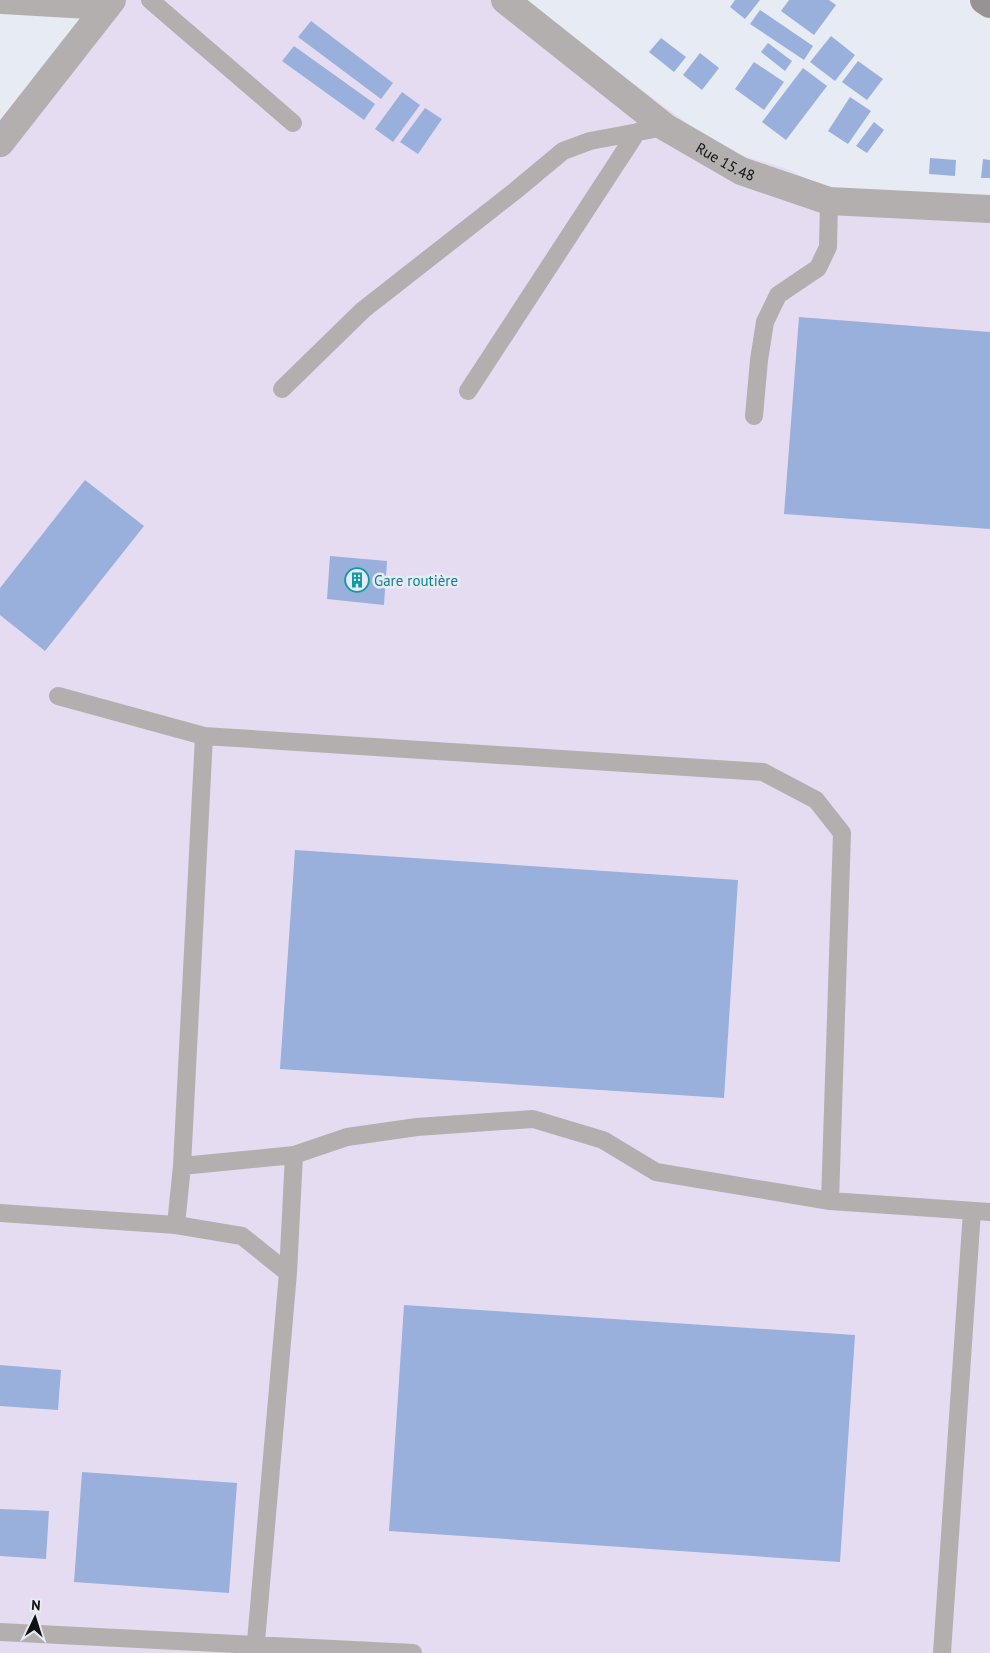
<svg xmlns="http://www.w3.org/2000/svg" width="990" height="1653" viewBox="0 0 990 1653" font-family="'PT Sans',sans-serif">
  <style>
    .commercial { fill: #e5dcf2 }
    .building { fill: #99b0dc }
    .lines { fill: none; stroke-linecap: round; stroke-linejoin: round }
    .lane { stroke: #b3afaf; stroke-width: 18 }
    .street { stroke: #b3afaf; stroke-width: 28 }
    .secondary { stroke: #989292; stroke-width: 28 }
    .labels { text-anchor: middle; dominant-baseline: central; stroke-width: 5; stroke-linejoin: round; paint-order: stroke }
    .street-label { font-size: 15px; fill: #0f1113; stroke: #e7ebf3 }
    .culture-label { font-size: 15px; fill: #0d838f; stroke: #e7ebf3; text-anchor: start }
  </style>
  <rect width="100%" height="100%" fill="#e7ebf3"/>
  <path class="commercial" d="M112,0H521L723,150L782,167L844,196L990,204V1653H0V135Z"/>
  <path class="building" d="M735,0H760L745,19L730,7Z
    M789,0H829L836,5L814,35L781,11Z
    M760,10L813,46L804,60L750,24Z
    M311,21L393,83L381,99L298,37Z
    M831,36L855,55L835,81L810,62Z
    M661,38L686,57L674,72L649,52Z
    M768,43L792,61L785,71L761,52Z
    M294,46L375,104L364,120L282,61Z
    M700,53L719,68L702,90L683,75Z
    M858,61L883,79L867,100L842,82Z
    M754,62L784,82L764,110L735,89Z
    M803,68L827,86L786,140L762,122Z
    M402,92L420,105L393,142L375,129Z
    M850,97L871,111L848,144L828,131Z
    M425,108L442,119L418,154L400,142Z
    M874,122L884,130L867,153L856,146Z
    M930,158L956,160L955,176L929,174Z
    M983,159L990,160V178H981Z
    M799,317L990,332V529L784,514Z
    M85,480L144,526L45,651L0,615V588Z
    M330,556L387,561L384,605L327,599Z
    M295,850L738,880L724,1098L280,1069Z
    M404,1305L855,1335L840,1562L389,1531Z
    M0,1365L61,1370L58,1410L0,1406Z
    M82,1472L237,1483L229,1593L74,1582Z
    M0,1509L49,1511L46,1559L0,1556Z"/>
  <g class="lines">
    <path class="lane" d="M150,0L293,123
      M282,389L363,310L515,191L563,151L590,141L665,127
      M468,391L637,132
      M754,416L759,360L765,322L778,295L818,268L828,247L829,201
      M58,696L204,736L763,772L816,800L842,833L830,1201
      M182,1166L294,1155L347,1137L417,1127L533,1119L603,1140L656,1172L830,1201L990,1212
      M0,1213L176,1225L242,1236L288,1273
      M176,1225L182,1166L204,736
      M0,1632L413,1653
      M255,1653L288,1273L294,1155
      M942,1653L972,1211"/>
    <g class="street">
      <path d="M2,0L106,6"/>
      <path id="s1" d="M505,0L665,127L741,171L829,201L990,209"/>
      <path d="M0,143L112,0"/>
    </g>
    <path class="secondary" d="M984,0L990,4"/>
  </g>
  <defs>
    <g id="building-ring" transform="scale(1.25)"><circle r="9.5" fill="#e7ebf3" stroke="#0f9aa8" stroke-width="1.5"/><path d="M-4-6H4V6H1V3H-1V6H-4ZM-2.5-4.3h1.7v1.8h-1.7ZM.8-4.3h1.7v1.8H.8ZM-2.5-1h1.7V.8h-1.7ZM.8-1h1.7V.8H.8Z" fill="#0f9aa8"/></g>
  </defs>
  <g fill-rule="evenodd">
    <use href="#building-ring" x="357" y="580"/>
  </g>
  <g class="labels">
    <g class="street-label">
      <text stroke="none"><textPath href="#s1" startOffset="274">Rue 15.48</textPath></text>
    </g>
    <g class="culture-label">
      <text x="374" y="580">Gare routière</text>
    </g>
  </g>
  <g transform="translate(35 1618) rotate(4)" stroke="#e7ebf3" stroke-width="4" paint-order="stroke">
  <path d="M0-4L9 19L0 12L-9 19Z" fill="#0f1113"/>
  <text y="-8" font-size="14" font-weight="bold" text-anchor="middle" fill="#0f1113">N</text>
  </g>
</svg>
